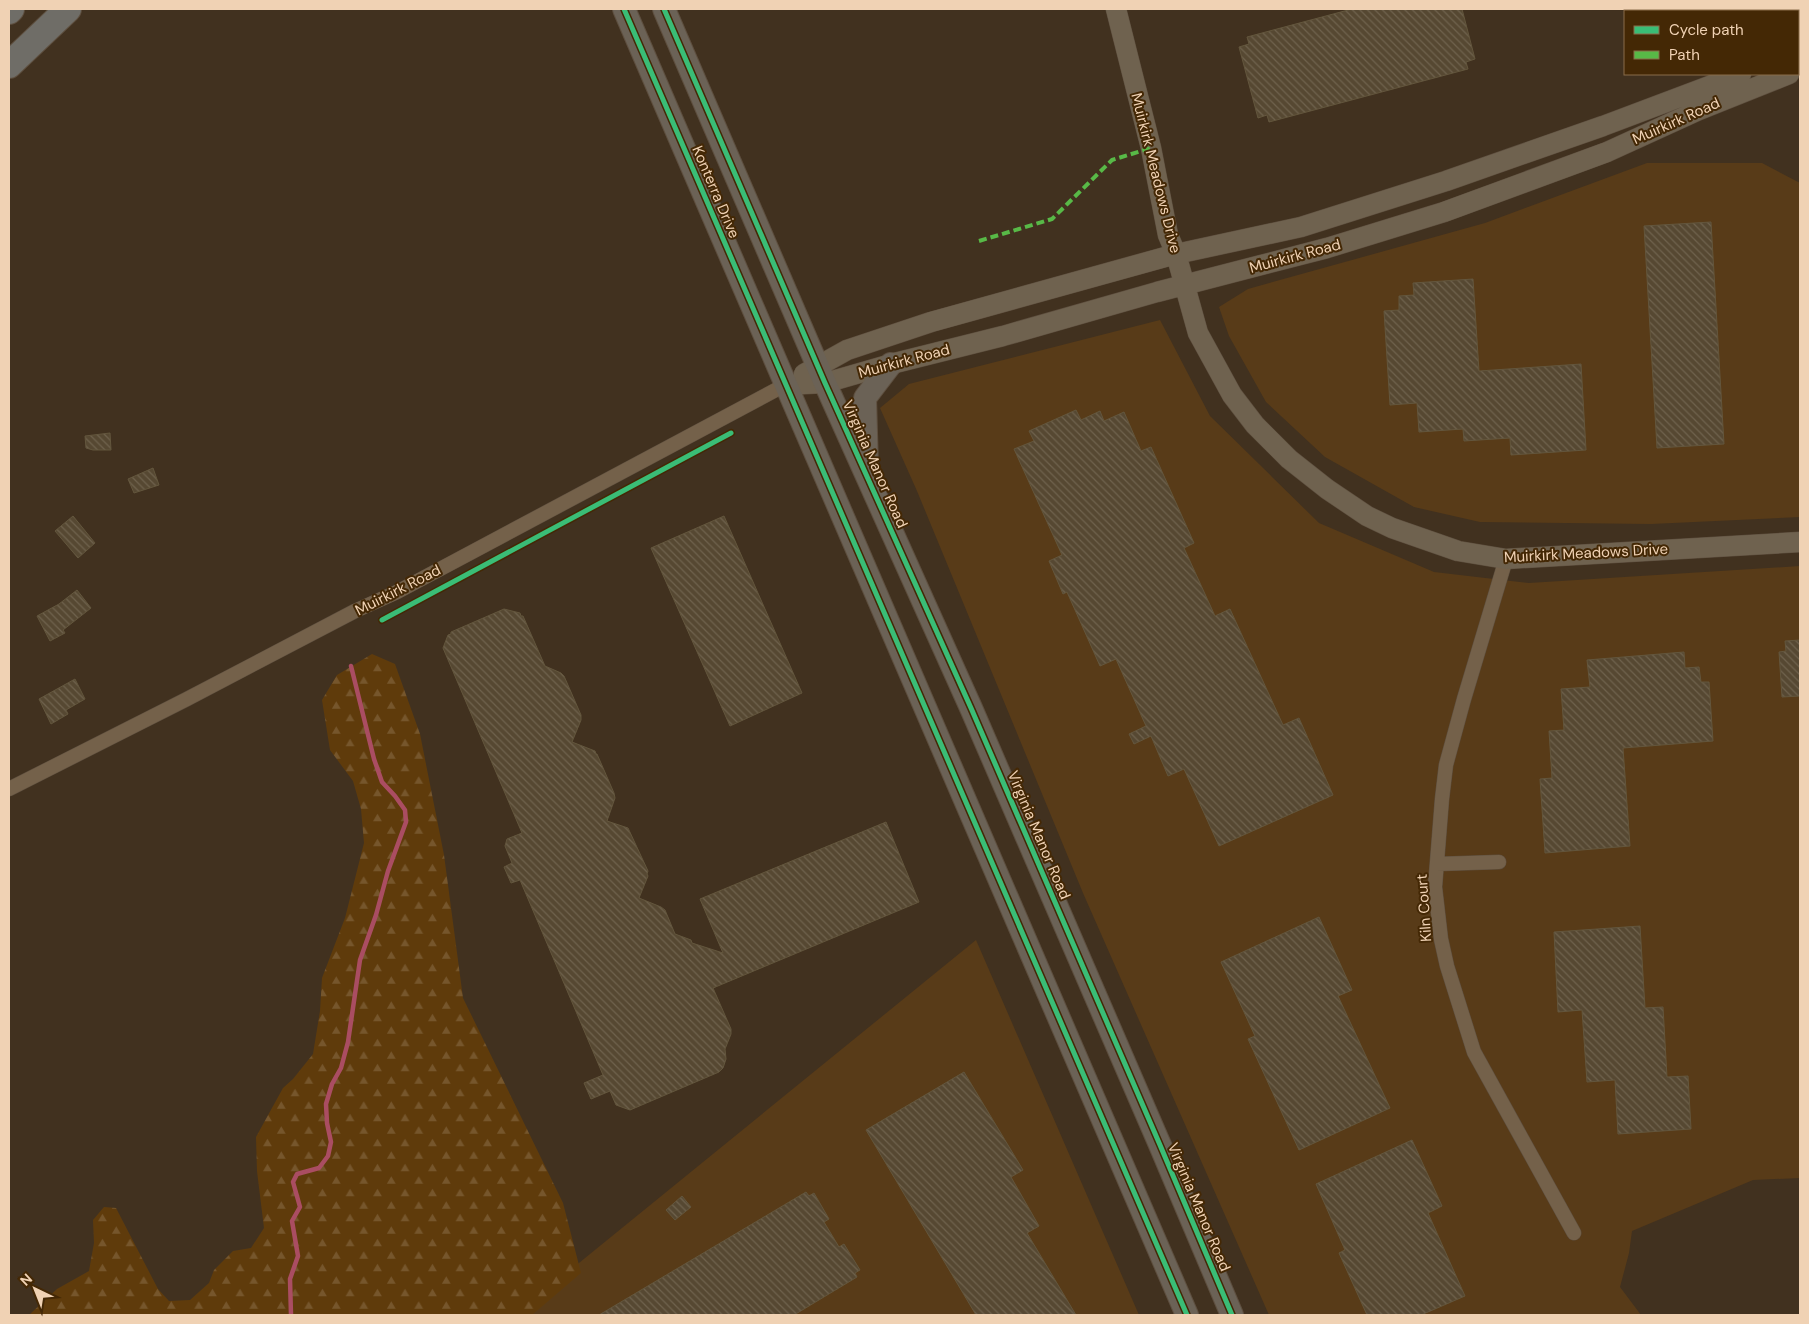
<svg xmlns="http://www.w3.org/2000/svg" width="1809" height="1324" viewBox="0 0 1809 1324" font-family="'DM Sans',sans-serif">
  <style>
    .built { fill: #583b18 }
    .forest { fill: url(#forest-firs) }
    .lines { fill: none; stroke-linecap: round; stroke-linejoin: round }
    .stream { stroke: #aa4d62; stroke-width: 4.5 }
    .building { fill: url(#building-back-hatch); stroke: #63563d }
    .street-casing { stroke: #5e4f3f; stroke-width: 15 }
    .secondary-casing { stroke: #5e4f3f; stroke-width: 21 }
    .primary-casing { stroke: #5e4f3f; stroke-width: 24 }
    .highway-casing { stroke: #5e4f3f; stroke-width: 28 }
    .street { stroke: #74614a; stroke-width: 14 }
    .secondary { stroke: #6f624f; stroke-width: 20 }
    .primary { stroke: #6b6256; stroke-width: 22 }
    .highway { stroke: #6f6d67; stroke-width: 26 }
    .quiet { stroke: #58b947; stroke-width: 4; stroke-dasharray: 8 4; stroke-linecap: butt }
    .cycleway-casing { stroke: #442805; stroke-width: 8 }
    .cycleway { stroke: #3abd76; stroke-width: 5 }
    .labels { text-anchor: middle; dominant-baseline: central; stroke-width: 4; stroke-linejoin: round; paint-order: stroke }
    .street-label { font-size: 15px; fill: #f0d2b4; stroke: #442805 }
  </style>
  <defs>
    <pattern id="forest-firs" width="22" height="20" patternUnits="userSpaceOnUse" patternTransform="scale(1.25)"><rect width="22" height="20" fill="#5f3b0b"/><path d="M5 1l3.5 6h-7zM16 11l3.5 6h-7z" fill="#76562c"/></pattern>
    <pattern id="building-back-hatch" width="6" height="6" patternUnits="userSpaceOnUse" patternTransform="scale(1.25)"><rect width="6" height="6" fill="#564832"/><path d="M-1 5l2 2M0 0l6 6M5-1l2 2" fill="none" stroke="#6f624d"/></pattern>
  </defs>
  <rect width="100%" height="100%" fill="#41311f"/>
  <path class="built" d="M1647,163H1762L1800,183V517L1651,524L1480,522L1414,507L1325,457L1266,402L1229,336L1219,307L1248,289L1485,223Z
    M1160,320L1210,416L1319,523L1434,572L1529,583L1800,566V1178L1753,1180L1632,1231L1629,1253L1620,1287L1641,1315H1269L1083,893L917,491L880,408L909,384Z
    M976,940L1139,1315H515Z"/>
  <path class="forest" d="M372,654L395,664L420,734L444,855L463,998L563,1203L581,1273L532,1315H29L57,1289L89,1271L94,1243L93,1220L104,1207L116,1208L158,1289L169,1301L190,1300L209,1283L214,1270L233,1251L251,1248L264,1228L257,1171L256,1137L283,1088L293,1079L313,1054L320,1011L322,978L345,918L364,843L361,809L353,781L330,750L322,700L337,675Z"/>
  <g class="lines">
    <path class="stream" d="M291,1315L290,1279L298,1256L292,1221L300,1207L293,1182L297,1174L319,1168L328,1156L331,1142L327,1123L326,1104L332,1084L341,1068L348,1042L360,960L376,915L388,871L406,822L405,810L395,796L382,782L374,759L351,666"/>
  </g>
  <path class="building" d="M1352,9H1462L1475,59L1466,62L1468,69L1269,122L1267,115L1258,118L1239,47L1249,44L1247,37Z
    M1711,222L1724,444L1657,448L1644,226Z
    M1473,279L1479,371L1581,364L1586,450L1511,455L1510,438L1464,441L1463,429L1419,432L1417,403L1390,405L1384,311L1399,310V296L1414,295L1413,283Z
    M1076,410L1081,420L1100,411L1104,421L1124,412L1141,451L1151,447L1194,543L1184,548L1215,616L1230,609L1283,725L1299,718L1333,795L1219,846L1184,769L1168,776L1151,736L1134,744L1129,734L1146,726L1116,659L1100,666L1067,592L1063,594L1049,561L1062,555L1014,449L1034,441L1029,431Z
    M110,433L111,450H93L86,448L85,436Z
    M153,468L159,485L134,493L128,479Z
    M73,516L95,543L78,558L55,531Z
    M724,516L802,693L730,726L651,548Z
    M77,590L91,608L63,630L65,633L50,641L37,616L59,604Z
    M504,609L520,613L521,616H523L545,666L561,673L564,676L581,715V720L572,742L595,751L596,754H597L614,793L615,798L607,821L628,828L648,871L647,874L648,876L639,898L661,907L665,910L675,934L691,940L692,943L723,953L700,899L886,822L919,902L713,988L731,1029V1034L725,1049L726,1059L723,1068L719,1072L630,1110L616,1105L610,1091L591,1099L584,1083L603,1075L520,880L511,883L504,867L512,863L505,846L507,839L522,833L443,648L448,635L451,634V632Z
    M1800,640V696L1782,697L1779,652L1786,651L1785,641Z
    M1684,652L1685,668L1699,667L1701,682H1709L1713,741L1623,748L1630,846L1545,853L1540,779L1552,778L1549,731L1564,730L1561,689L1590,687L1587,660Z
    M75,679L85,699L66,710L68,714L51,724L39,699Z
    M1319,917L1352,990L1338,996L1390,1108L1299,1150L1248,1039L1255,1036L1221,962Z
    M1640,926L1645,1008L1663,1007L1667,1077L1688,1076L1691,1129L1618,1134L1615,1080L1587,1082L1582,1010L1558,1012L1554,932Z
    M964,1072L1023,1170L1011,1177L1039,1226L1027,1233L1076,1315H976L866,1130Z
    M1412,1140L1442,1206L1428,1213L1465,1296L1421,1315H1367L1339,1253L1345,1250L1316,1184Z
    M806,1192L809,1196L814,1193L829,1219L824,1222L839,1247L844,1244L860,1270L855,1273L857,1277L794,1315H599Z
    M682,1196L691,1207L675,1220L666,1210Z"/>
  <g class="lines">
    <g class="street-casing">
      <path id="street" d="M1506,559L1464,699L1446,765L1442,799L1435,887L1441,939L1447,966L1474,1052L1574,1233
        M9,789L187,699L355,611L397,592L785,385
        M1437,864L1499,862"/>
    </g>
    <g class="secondary-casing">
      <path id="secondary" d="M1116,9L1151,148L1168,235L1176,254L1198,333L1232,395L1255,425L1289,459L1327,489L1367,516L1392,528L1458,551L1506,559L1800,542
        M1798,53H1800
        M804,374L847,350L931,322L1176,254L1301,227L1446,181L1603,126L1741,74
        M785,385L825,383L891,364L1003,336L1157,292L1327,248L1444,212L1607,152L1699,110L1789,74"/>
    </g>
    <g class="primary-casing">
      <path id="primary" d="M624,9L1187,1315
        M664,9L825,383L971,708L1160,1145L1232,1315
        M867,466L865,398L891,364"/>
    </g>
    <g class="highway-casing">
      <path id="highway" d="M9,11L11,9
        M9,65L68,9"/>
    </g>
    <use href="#street" class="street"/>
    <use href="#secondary" class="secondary"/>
    <use href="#primary" class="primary"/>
    <use href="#highway" class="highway"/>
    <path class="quiet" d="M979,241L1052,219L1112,160L1151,148"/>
    <g class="cycleway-casing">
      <path id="cycleway" d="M624,9L1187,1315
        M664,9L825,383L971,708L1160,1145L1232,1315
        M382,620L731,433"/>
    </g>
    <use href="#cycleway" class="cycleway"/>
  </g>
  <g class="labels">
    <g class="street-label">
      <text transform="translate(1676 121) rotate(-24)">Muirkirk Road</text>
      <text transform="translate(1156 173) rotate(76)">Muirkirk Meadows Drive</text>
      <text transform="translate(716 192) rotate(67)">Konterra Drive</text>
      <text transform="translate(1295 256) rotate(-15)">Muirkirk Road</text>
      <text transform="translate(904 361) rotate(-15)">Muirkirk Road</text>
      <text transform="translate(875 464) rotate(66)">Virginia Manor Road</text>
      <text transform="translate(1586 553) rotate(-3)">Muirkirk Meadows Drive</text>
      <text transform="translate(398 590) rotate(-27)">Muirkirk Road</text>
      <text transform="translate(1039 835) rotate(67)">Virginia Manor Road</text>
      <text transform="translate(1424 908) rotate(-94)">Kiln Court</text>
      <text transform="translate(1199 1207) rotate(67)">Virginia Manor Road</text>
    </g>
  </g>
  <rect width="1809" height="1324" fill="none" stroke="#f0d2b4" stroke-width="20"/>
  <rect x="1624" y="10" width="175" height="65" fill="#442805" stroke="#896c4b"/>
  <rect x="1634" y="26" width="25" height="8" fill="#3abd76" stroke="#896c4b"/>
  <text x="1669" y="35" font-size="15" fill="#f0d2b4">Cycle path</text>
  <rect x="1634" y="51" width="25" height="8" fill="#58b947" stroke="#896c4b"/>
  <text x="1669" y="60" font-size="15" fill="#f0d2b4">Path</text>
  <g transform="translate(35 1289) rotate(317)" stroke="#442805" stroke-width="4" paint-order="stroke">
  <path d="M0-4L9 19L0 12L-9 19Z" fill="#f0d2b4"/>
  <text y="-8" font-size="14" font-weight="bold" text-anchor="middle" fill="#f0d2b4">N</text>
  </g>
</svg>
